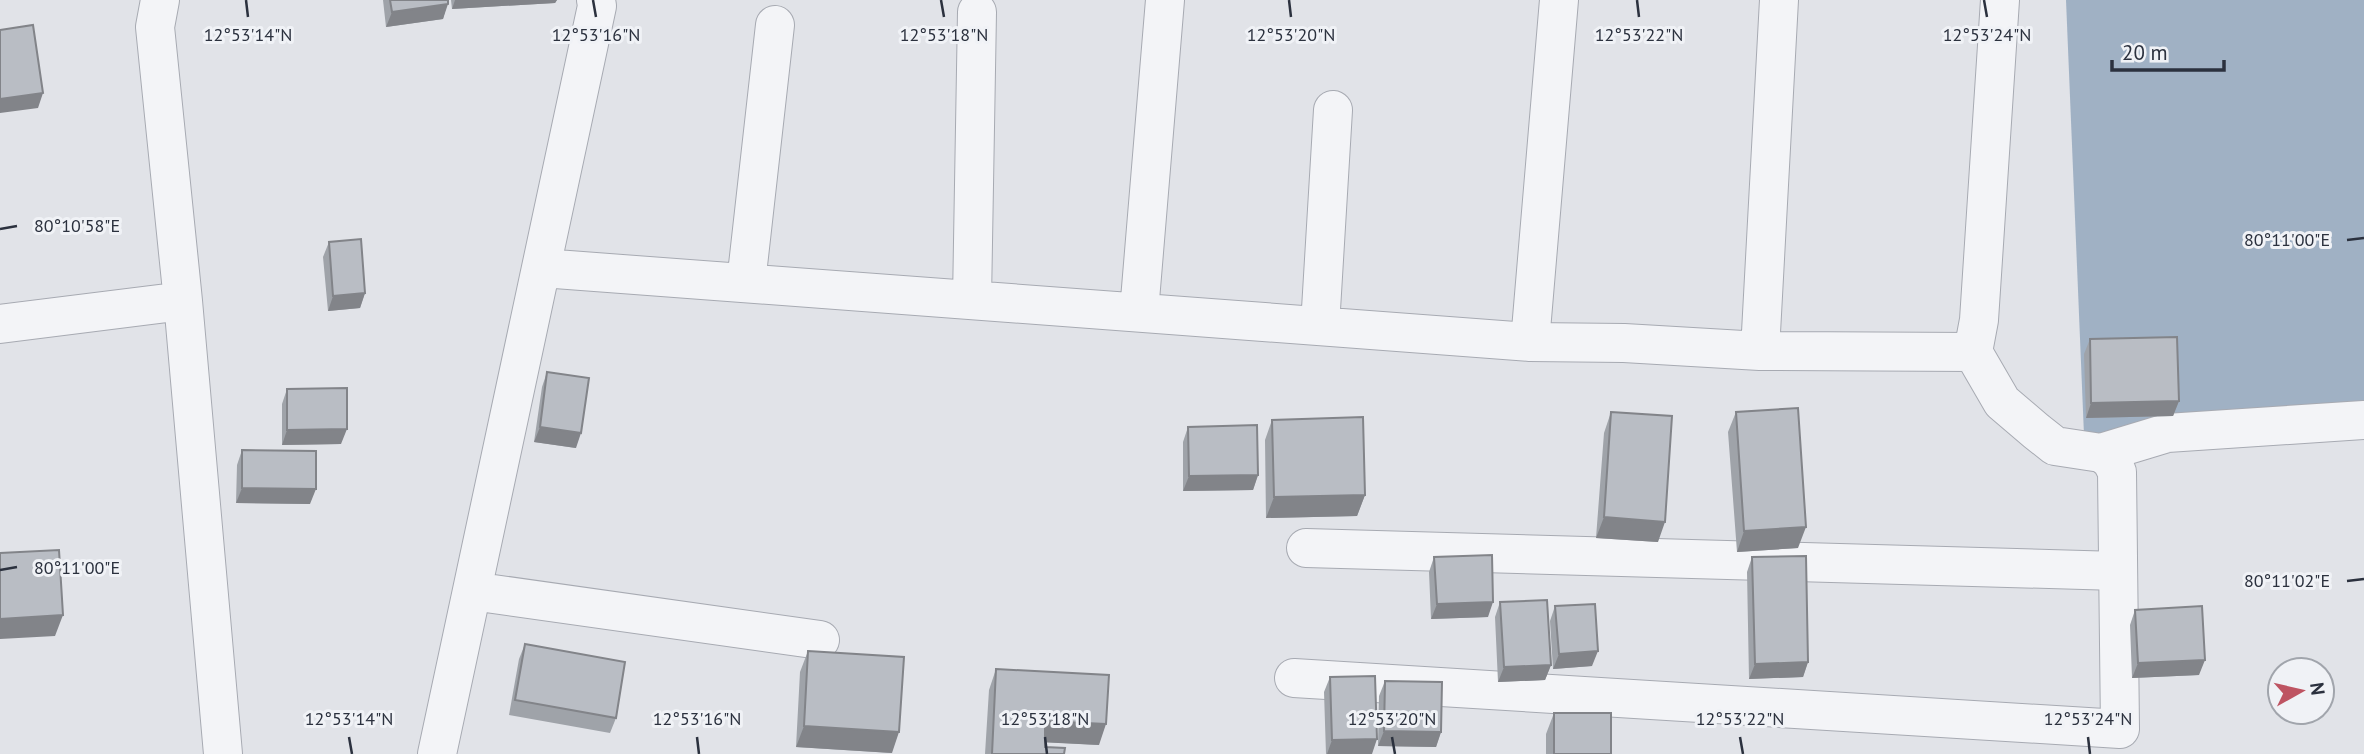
<svg xmlns="http://www.w3.org/2000/svg" width="2364" height="754" viewBox="0 0 2364 754" font-family="'PT Sans',sans-serif">
  <style>
    .water { fill: #a0b1c4 }
    .lines { fill: none; stroke-linecap: round; stroke-linejoin: round }
    .street-casing { stroke: #a7aab2; stroke-width: 40 }
    .street { stroke: #f3f4f7; stroke-width: 38 }
    .wall { fill: #9fa3a9 }
    .shaded-wall { fill: #828489 }
    .building { fill: #b9bdc4; stroke: #828489; stroke-width: 2 }
    .ticks { fill: none; stroke: #2b313e; stroke-width: 2.5 }
    .ticks-label { font-size: 18px; text-anchor: middle; fill: #2b313e; stroke: #f0f2f6; stroke-width: 6; stroke-linejoin: round; paint-order: stroke }
  </style>
  <rect width="100%" height="100%" fill="#e1e3e8"/>
  <path class="water" d="M2066,0H2364V420L2084,435Z"/>
  <g class="lines">
    <g class="street-casing">
      <path id="street" d="M160,0L155,27L183,301L223,754
        M542,268L1530,342L1624,343L1760,351L1973,352L1979,320L2000,0
        M746,283L775,25
        M972,300L977,12
        M1139,312L1165,0
        M0,324L183,301
        M1320,326L1333,110
        M1530,342L1559,0
        M1760,351L1779,0
        M2101,453L2167,433L2364,420
        M1306,548L2118,571
        M472,591L820,640
        M1294,678L2120,729L2117,472L2111,460L2101,453L2055,446L2036,431L2002,402L1973,352
        M437,754L597,6L596,0"/>
    </g>
    <use href="#street" class="street"/>
  </g>
  <path class="wall" d="M383,0H448L443,19L386,27Z
    M451,0H557L555,3L452,9Z
    M329,242L365,293L360,308L328,311L323,257Z
    M2090,339L2179,401L2173,416L2086,418L2084,354Z
    M547,372L576,448L534,442L542,387Z
    M287,389L341,444L282,445V404Z
    M1611,412L1658,542L1596,538L1604,433Z
    M1736,412L1798,548L1737,552L1728,432Z
    M1272,420L1365,495L1357,516L1266,518L1265,440Z
    M1188,427L1258,475L1253,490L1183,491V442Z
    M242,450L310,504L236,503L237,465Z
    M1434,557L1488,617L1431,619L1429,572Z
    M1752,557L1808,662L1803,677L1749,679L1747,572Z
    M1500,602L1551,665L1545,680L1498,682L1495,617Z
    M1555,606L1592,666L1553,669L1550,621Z
    M2135,610L2199,675L2132,678L2130,625Z
    M525,644L616,718L610,733L509,715L519,659Z
    M808,651L892,753L796,747L800,672Z
    M996,669L1099,745L1045,742V747L1064,754H985L989,690Z
    M1330,677L1372,754H1326L1324,692Z
    M1385,681L1441,732L1436,747L1378,746L1379,696Z
    M1554,713L1611,754H1546V734Z"/>
  <path class="shaded-wall" d="M455,0H557L555,3L452,9Z
    M448,4L443,19L386,27L392,12Z
    M43,93L38,108L0,113V99Z
    M365,293L360,308L328,311L333,296Z
    M2179,401L2173,416L2086,418L2091,403Z
    M540,427L581,433L576,448L534,442Z
    M347,429L341,444L282,445L287,430Z
    M1258,475L1253,490L1183,491L1189,476Z
    M242,488L316,489L310,504L236,503Z
    M1365,495L1357,516L1266,518L1274,497Z
    M1604,517L1665,522L1658,542L1596,538Z
    M1806,527L1798,548L1737,552L1744,531Z
    M1493,602L1488,617L1431,619L1437,604Z
    M63,615L55,636L0,639V619Z
    M1598,651L1592,666L1553,669L1559,654Z
    M2205,660L2199,675L2132,678L2138,663Z
    M1808,662L1803,677L1749,679L1755,664Z
    M1551,665L1545,680L1498,682L1504,667Z
    M1045,721L1106,724L1099,745L1038,742Z
    M804,726L899,732L892,753L796,747Z
    M1384,731L1441,732L1436,747L1378,746Z
    M1377,739L1372,754H1327L1332,740Z"/>
  <path class="building" d="M390,0H448V4L392,12Z
    M33,25L43,93L0,99V30Z
    M361,239L365,293L333,296L329,242Z
    M2177,337L2179,401L2091,403L2090,339Z
    M547,372L589,378L581,433L540,427Z
    M347,388V429L287,430V389Z
    M1798,408L1806,527L1744,531L1736,412Z
    M1611,412L1672,416L1665,522L1604,517Z
    M1363,417L1365,495L1274,497L1272,420Z
    M1257,425L1258,475L1189,476L1188,427Z
    M242,450L316,451V489L242,488Z
    M59,550L63,615L0,619V553Z
    M1492,555L1493,602L1437,604L1434,557Z
    M1806,556L1808,662L1755,664L1752,557Z
    M1547,600L1551,665L1504,667L1500,602Z
    M1595,604L1598,651L1559,654L1555,606Z
    M2202,606L2205,660L2138,663L2135,610Z
    M525,644L625,662L616,718L515,700Z
    M808,651L904,657L899,732L804,726Z
    M996,669L1109,675L1106,724L1045,721V747L1065,748L1064,754H992Z
    M1375,676L1377,739L1332,740L1330,677Z
    M1385,681L1442,682L1441,732L1384,731Z
    M1554,713H1611V754H1554Z"/>
  <path class="ticks" d="M246,0L248,17M593,0L596,17M941,0L944,17M1289,0L1291,17M1637,0L1639,17M1984,0L1987,17M0,229L17,226M2347,240L2364,238M0,570L17,567M2347,581L2364,579M349,737L352,754M697,737L699,754M1045,737L1047,754M1392,737L1395,754M1740,737L1743,754M2088,737L2090,754"/>
  <g class="ticks-label">
    <text x="248" y="41">12°53'14"N</text>
    <text x="596" y="41">12°53'16"N</text>
    <text x="944" y="41">12°53'18"N</text>
    <text x="1291" y="41">12°53'20"N</text>
    <text x="1639" y="41">12°53'22"N</text>
    <text x="1987" y="41">12°53'24"N</text>
    <text x="77" y="232">80°10'58"E</text>
    <text x="2287" y="246">80°11'00"E</text>
    <text x="77" y="574">80°11'00"E</text>
    <text x="2287" y="587">80°11'02"E</text>
    <text x="349" y="725">12°53'14"N</text>
    <text x="697" y="725">12°53'16"N</text>
    <text x="1045" y="725">12°53'18"N</text>
    <text x="1392" y="725">12°53'20"N</text>
    <text x="1740" y="725">12°53'22"N</text>
    <text x="2088" y="725">12°53'24"N</text>
  </g>
  <g transform="translate(2301 691) rotate(82)"><circle r="33" fill="#f0f2f6" stroke="#a1a5ac" stroke-width="2"/>
  <path d="M0-5L12 26L0 18L-12 26Z" fill="#be5462"/>
  <text y="-10" font-size="19" font-weight="bold" text-anchor="middle" fill="#2b313e">N</text>
  </g>
  <path d="M2112 60v10h112v-10" fill="none" stroke="#2b313e" stroke-width="3.5"/>
  <text x="2122" y="60" font-size="21" fill="#2b313e" stroke="#f0f2f6" stroke-width="5" paint-order="stroke">20 m</text>
</svg>
